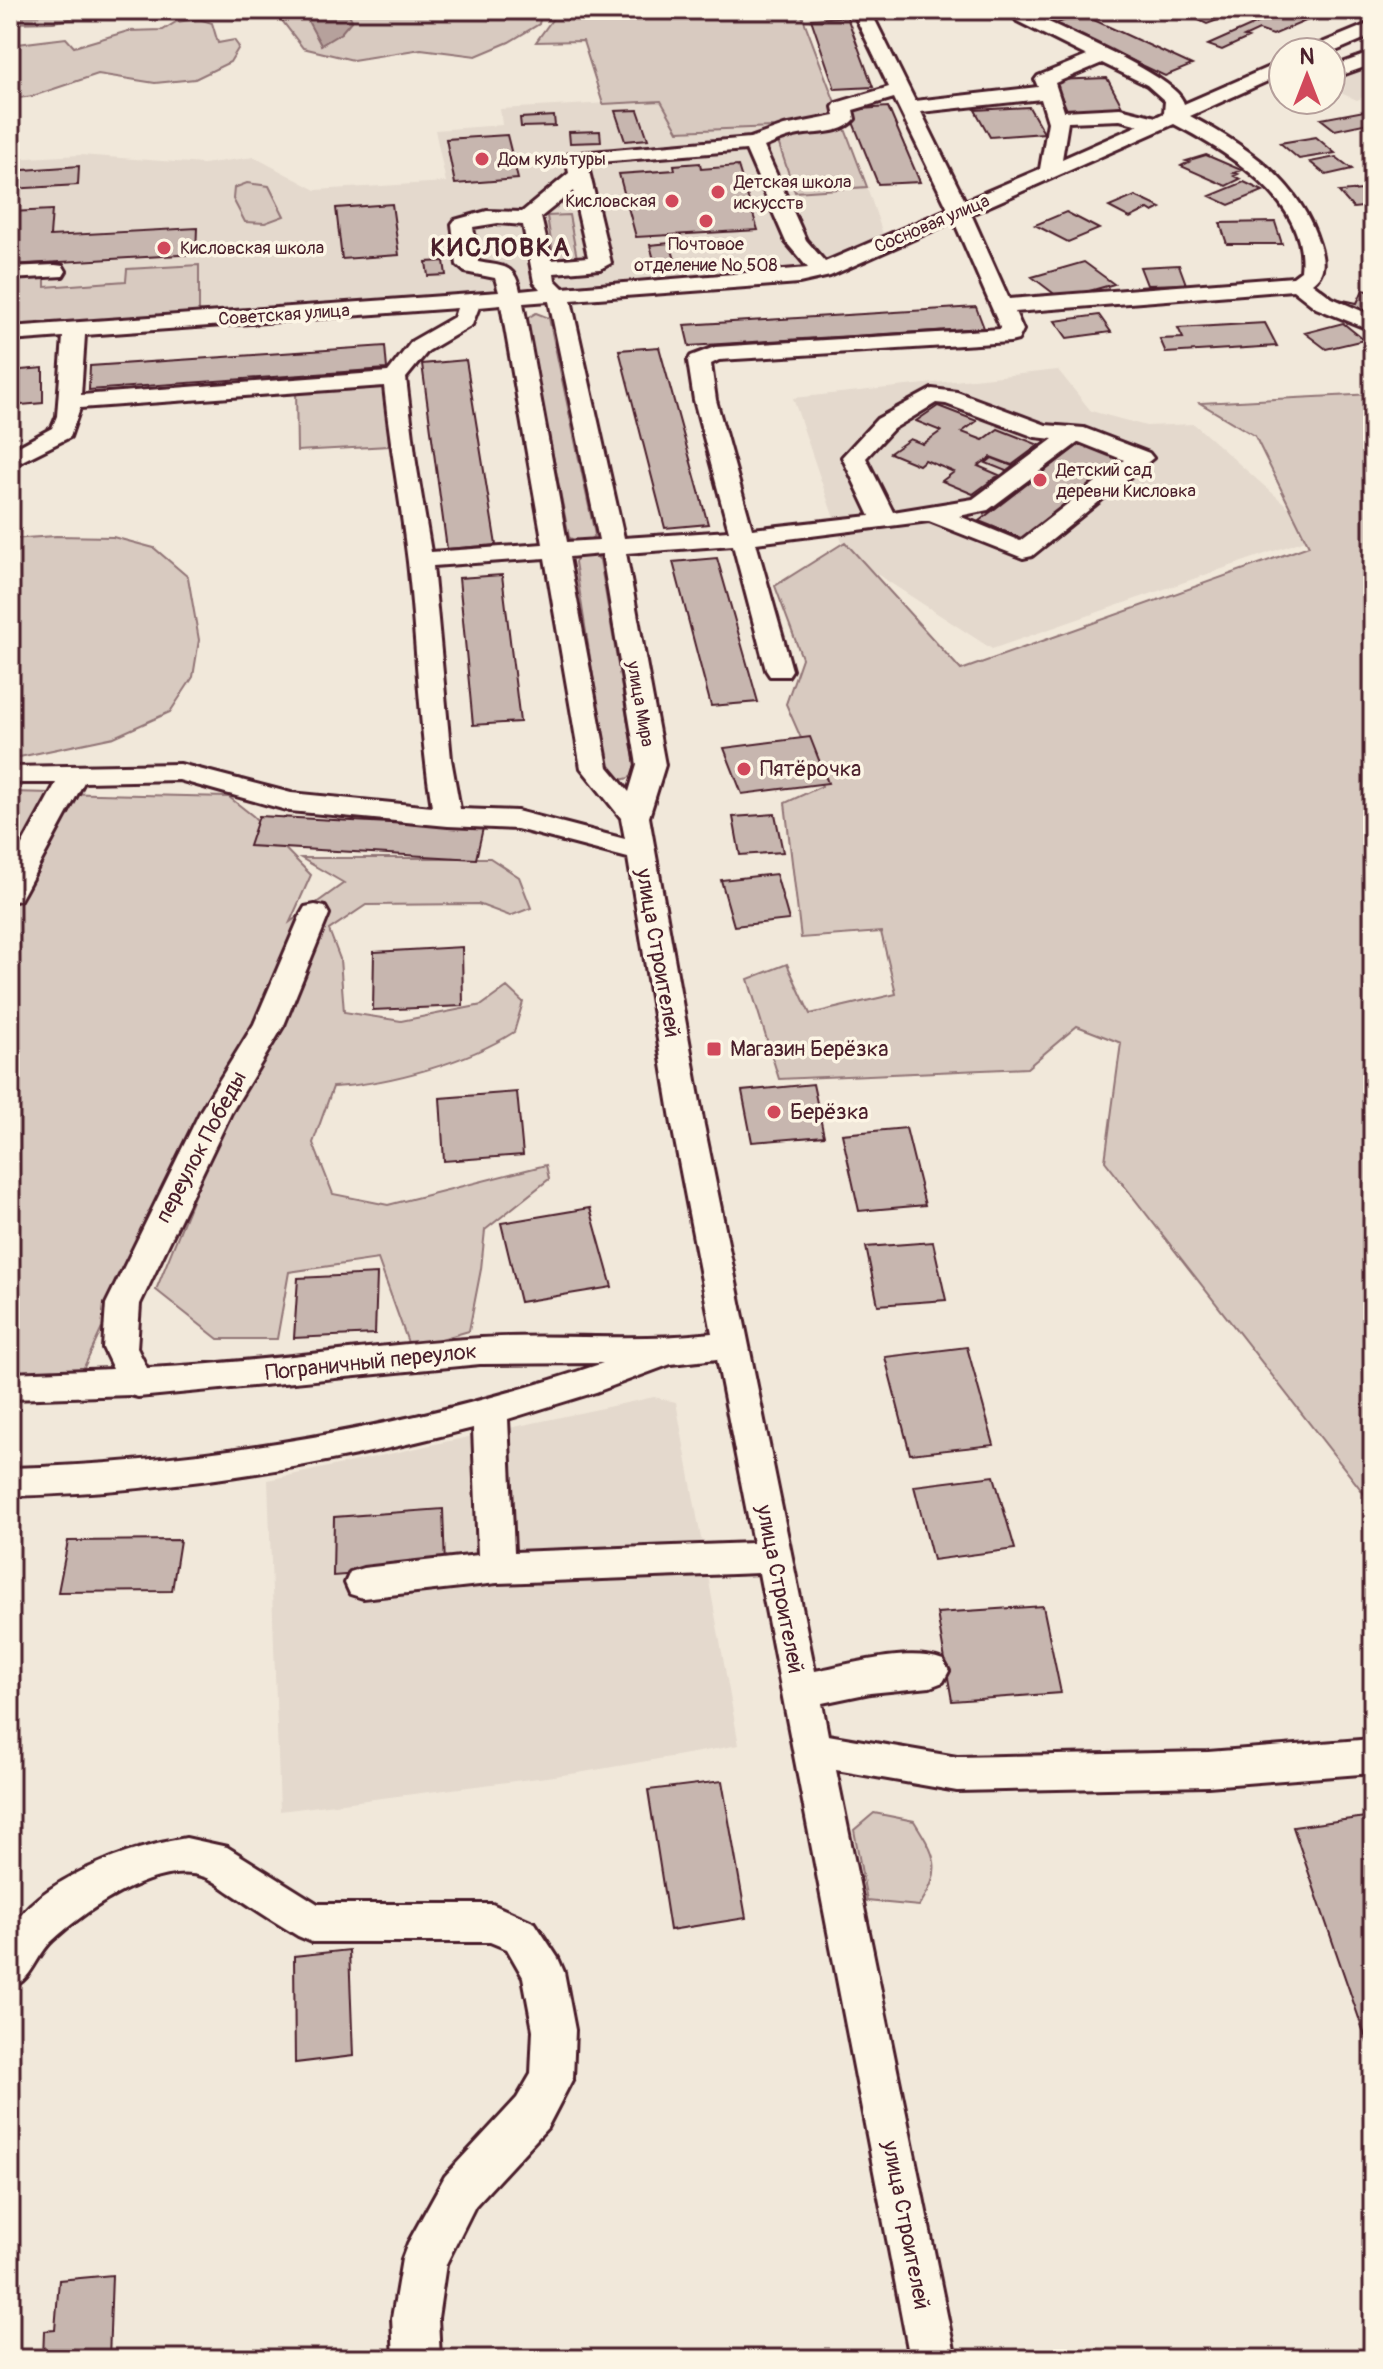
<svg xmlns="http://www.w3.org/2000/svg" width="1383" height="2369" viewBox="0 0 1383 2369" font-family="Pangolin,sans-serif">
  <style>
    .built { fill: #e4d9cd }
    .green { fill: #d8cac0; stroke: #917476; stroke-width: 2 }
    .water { fill: #b6a19c; stroke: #8b6d6f; stroke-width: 2 }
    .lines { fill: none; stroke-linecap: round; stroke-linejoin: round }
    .river { fill: #b6a19c; fill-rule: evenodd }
    .building { fill: #c7b6af; stroke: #4a1f2b; stroke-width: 2 }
    .minor-casing { stroke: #4a1f2b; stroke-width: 6 }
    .minor { fill: #fcf5e5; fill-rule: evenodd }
    .poi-dot { fill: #d1495b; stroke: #fcf5e5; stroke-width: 3 }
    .labels { text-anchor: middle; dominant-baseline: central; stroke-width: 7; stroke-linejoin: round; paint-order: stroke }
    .far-poi-label { font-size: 18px; fill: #4a1f2b; stroke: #fcf5e5; text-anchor: start }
    .far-street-label { font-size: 18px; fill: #4a1f2b; stroke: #fcf5e5 }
    .poi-label { font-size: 22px; fill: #4a1f2b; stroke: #fcf5e5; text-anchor: start }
    .street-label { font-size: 22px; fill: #4a1f2b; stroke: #fcf5e5 }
    .far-district-label { font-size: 26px; font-weight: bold; letter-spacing: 2px; fill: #4a1f2b; stroke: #fcf5e5 }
  </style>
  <rect width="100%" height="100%" fill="#f1e8da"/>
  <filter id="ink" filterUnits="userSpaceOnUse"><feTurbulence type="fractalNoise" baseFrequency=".0125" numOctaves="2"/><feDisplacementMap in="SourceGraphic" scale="16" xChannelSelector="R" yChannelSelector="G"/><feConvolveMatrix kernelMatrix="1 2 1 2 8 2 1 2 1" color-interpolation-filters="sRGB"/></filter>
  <g filter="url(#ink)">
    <path class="built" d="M1373,66V93L1357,100L1331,89V83Z
      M662,100L678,131L773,127L795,192L867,187L883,234L809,269L568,290L559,287L504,290L498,294L10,328V159L80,155L203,164L254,157L316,190L446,182L435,130L502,125L500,109Z
      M1058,370L1091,411L1146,426L1194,424L1320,535L992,649L846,554L793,398Z
      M654,1397L676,1402L739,1745L578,1773L280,1811L268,1480Z"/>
    <path class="green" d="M10,10H120L53,22L10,23Z
      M274,10H542L539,24L509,42L476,56L421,49L353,60L303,48Z
      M559,10H800L867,187L795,192L773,127L678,131L661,101L603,104L583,41L536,42Z
      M199,19L212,23L218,43L234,40L239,47L230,62L195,79L155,83L98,74L33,96L10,99V45L66,38L74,47L128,31L163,30L176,22Z
      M247,183L269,186L284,216L265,223L245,222L233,199L234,188Z
      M569,215L577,258L554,260L547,216Z
      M199,265V314L10,328V277L45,275V287L126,281L127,269Z
      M536,313L549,318L595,535L588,542H576L569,537L526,319Z
      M385,383L389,446L297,451L296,389Z
      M1373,394V1505L1105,1161L1121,1043L1077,1026L1027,1068L779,1079L748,979L787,964L810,1014L896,994L881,932L801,938L785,803L822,786L786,704L802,658L775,586L845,542L961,670L1309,546L1255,436L1200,403Z
      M56,536L113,537L154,548L188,577L199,640L193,677L170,712L114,737L10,759V539Z
      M594,554L600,560L636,770L634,775C623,782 617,780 608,772L575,562L579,556Z
      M10,792L229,797L253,816L311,875L290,922L344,883L301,858H490L519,877L531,908L510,916L478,904L366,905L329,930L340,959L344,1012L401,1021L482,1005L507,987L523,1002L514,1032C468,1062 389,1084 333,1087L313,1143L333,1194L388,1205L546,1165L549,1179L485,1230L481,1269L469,1331L410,1348L378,1259L289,1272L277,1339H218L156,1290L196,1191L200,1116L80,1376L10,1374Z
      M874,1813L914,1821C936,1856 944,1869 919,1906L867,1901L854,1830Z"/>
    <path class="water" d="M302,10H347L352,20L341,33L321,45Z"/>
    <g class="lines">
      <path class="river" d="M10,10H43L39,17L10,23Z"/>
    </g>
    <path class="building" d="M1187,10H1215L1229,16L1207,24L1181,12Z
      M1287,10H1297L1315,17L1273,35L1259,30L1244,37L1248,38L1222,50L1208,45Z
      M1081,14L1192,65L1165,76L1055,24Z
      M847,17L873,87L835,89L811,19Z
      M1107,78L1123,108L1067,110L1054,80Z
      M888,107L920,182L878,184L848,110Z
      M1029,107L1044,133L990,137L975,110Z
      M638,110L648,139L625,141L615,111Z
      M1364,111L1373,118V122L1335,130L1321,119Z
      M554,116L555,126L521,127L520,118Z
      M600,131L601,142L570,143L569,132Z
      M507,135L518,179L455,184L446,139Z
      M1316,137L1335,153L1299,159L1280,143Z
      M1206,155L1241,170L1234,173L1238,174L1234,176L1240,179L1226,186L1181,166L1189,162L1186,161Z
      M1336,157L1352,169L1326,175L1310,162Z
      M700,163L701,169L738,166L758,230L636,237L619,174L675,170L674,165Z
      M79,166L78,185L10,189V171Z
      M1244,182L1263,191L1229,205L1210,196Z
      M1362,190L1373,206L1353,208L1339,192Z
      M1135,196L1161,208L1153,212L1148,209L1130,218L1109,207Z
      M392,204L399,255L342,259L336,208Z
      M52,210L50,236L197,228L196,254L10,265V212Z
      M1066,212L1099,229L1068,242L1035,225Z
      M1275,222L1282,244H1227L1220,223Z
      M670,243L678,270L657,271L650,245Z
      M444,261L446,275L428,276L426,262Z
      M1084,262L1114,284L1061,299L1032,277Z
      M1179,265L1186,284L1147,285L1140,267Z
      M1363,290L1373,292V320L1335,304L1338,299L1357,303Z
      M976,307L984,328L689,346L684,325Z
      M1099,315L1111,332L1067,338L1055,321Z
      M1265,323L1277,346L1166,353L1160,339L1183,338L1178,328Z
      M1343,323L1364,340L1326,349L1305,333Z
      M385,346L387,369L89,390L90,366Z
      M659,347L708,524L665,528L619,350Z
      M466,360L496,545L447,549L422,364Z
      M43,368V403L10,406V371Z
      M938,406L977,421L962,432L983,440L998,429L1039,445L1012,465L991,457L978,466L999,475L973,494L942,481L954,472L925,460L919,465L890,453L910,439L923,444L941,431L916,421Z
      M1080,444L1125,461L1026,540L979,521L1031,481L986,463L992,458L1038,476Z
      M717,558L758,702L711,706L673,562Z
      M502,575L520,722L473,725L459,578Z
      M810,737L828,783L742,794L724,748Z
      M775,814L783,852L740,855L733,817Z
      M259,816L483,828L476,859L249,846Z
      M776,874L789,920L734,926L721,880Z
      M462,947L463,1006L373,1010L374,952Z
      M813,1084L824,1136L752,1142L742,1091Z
      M517,1092L523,1155L444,1161L440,1098Z
      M906,1128L925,1205L859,1211L842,1134Z
      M590,1208L612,1287L520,1302L501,1223Z
      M933,1242L946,1300L878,1305L866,1247Z
      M377,1274L375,1334L294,1338L298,1278Z
      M967,1347L994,1445L910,1454L885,1357Z
      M994,1476L1015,1549L933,1560L914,1486Z
      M443,1509L445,1567L333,1576L334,1517Z
      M180,1540L172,1591L58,1592L68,1541Z
      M1043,1606L1061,1693L952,1701L937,1613Z
      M722,1781L746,1918L670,1930L648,1790Z
      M1373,1816V2059L1293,1827Z
      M349,1950L353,2056L295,2063L294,1956Z
      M112,2275L109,2359H43L44,2331L55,2330L59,2280Z"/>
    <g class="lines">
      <g class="minor-casing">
        <path id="minor" d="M852,10H870L915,101L1038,87L1035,80L1038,76L1087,56L1017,21L1014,17L1021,10H1041L1036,16C1063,30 1180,78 1184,104L1283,61V74L1190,116C1245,145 1300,181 1319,244C1324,260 1326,273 1312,283L1332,298L1373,316V331L1316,308L1293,290L1015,312L1023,330L1018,340L1010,342L719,360L711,364L716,400L752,529L870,516L842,457L877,419L932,389L957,392L1046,425L1084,428L1149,453L1153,458L1032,556L1023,558L929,521L756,543L792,670L788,676H770L766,670L733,545L626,553L665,765L649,817L704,1125L815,1671C851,1664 909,1647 943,1660L949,1671L943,1682L930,1687L870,1693L822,1703L828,1735L957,1757L1208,1752L1373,1739V1773L1208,1786L957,1791L836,1770L956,2359H910L759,1573L497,1583L363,1598L350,1594L345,1583L350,1572L363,1568L478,1555L473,1428C322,1467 166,1492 10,1496V1468C205,1463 419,1426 603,1363L480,1364L138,1397L130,1395L10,1399V1373L113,1369L103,1348L106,1304L200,1112L254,1024L301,914L305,907L315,905L325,907L329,914L284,1025L231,1113L140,1304L137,1348L147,1368C259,1363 369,1345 481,1338C558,1333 636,1342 712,1333L672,1125L628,858L517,829L448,826L290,811L179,780L84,782L24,893L20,900L10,902V867L56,783H10V767L180,764L291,793L432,807C419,726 417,644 408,562C401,503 390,445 384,386L80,408L70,437L10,467V451L52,428L57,416L63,337L10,341V327L499,292L495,278L465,272L457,265L452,224L455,220L487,211L522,212L569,173L566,158L569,154L750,138L784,126L835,116L833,107L836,103L889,87ZM1102,63L1147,85L1165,101L1164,113L1156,117L1120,108L1064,111L1055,83ZM894,98L948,209L825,262L806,240L764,147C774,143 784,138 794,136C814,131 840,136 855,119L853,110ZM1041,99L1048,122L1040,169L965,201L921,112ZM1120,120L1139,125L1062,159L1068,122ZM1174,124C1226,151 1309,201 1301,271L1293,277L1009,299L971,214ZM746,150L786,242L808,268L563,288L555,280L554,273L600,269L611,263L587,163ZM573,191L588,257L551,260L541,217ZM954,221L1001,329L715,347L691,356L688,361L694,400L729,531L624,538L571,300L799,283L830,276ZM498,223L523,225L534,282L540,289L520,291C515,263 502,267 478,262L473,227ZM549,301L599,540L567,542L523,303ZM501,305L543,544L431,552L416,463L406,378L428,351L472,325L479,307ZM457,308L454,317L412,341L388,372L81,395L85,335ZM936,403L946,404L1035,437L1053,439L973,499L893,512L866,458L893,429ZM1079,442L1124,460L1020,541L959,516L988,510ZM602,554L637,765L629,792L608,767L569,557ZM545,558L581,768L621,818L625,839L517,811L460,809L451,759L433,566ZM717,1359L753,1543L514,1552L508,1419L596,1392L671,1364Z
          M1373,22V35L1331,53L1308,52L1310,48Z
          M1373,52V64L1331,79V67Z
          M55,265L63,266L66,271L63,276L10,279V267Z
          M186,1838L227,1847L318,1904H492L535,1923L558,1958L564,1972L575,2030L573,2078L547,2128L475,2206L446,2264L438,2318L440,2359H394L392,2318L402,2259L408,2243L445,2176L517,2098L531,2074L533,2030L523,1977L507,1949L490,1942H312L298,1936C275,1922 253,1908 231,1893C223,1888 214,1880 205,1877C157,1860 86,1910 53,1940C35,1956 33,1980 10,1988V1930C39,1878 131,1847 186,1838Z"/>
      </g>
      <use href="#minor" class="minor"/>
    </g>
  </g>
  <g class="poi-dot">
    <circle cx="482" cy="159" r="8"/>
    <circle cx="718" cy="192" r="8"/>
    <circle cx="672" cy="201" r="8"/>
    <circle cx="706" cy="221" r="8"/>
    <circle cx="164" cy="248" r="8"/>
    <circle cx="1040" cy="480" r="8"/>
    <circle cx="744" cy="769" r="8"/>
    <rect x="706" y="1041" width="16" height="16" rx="4"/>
    <circle cx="774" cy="1112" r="8"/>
  </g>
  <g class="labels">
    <g class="far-poi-label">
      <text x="498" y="159">Дом культуры</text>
      <text x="734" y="182">Детская школа<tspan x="734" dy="21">искусств</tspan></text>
      <text x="656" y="201" text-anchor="end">Кисловская</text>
      <text x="706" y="244" text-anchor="middle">Почтовое<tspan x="706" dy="21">отделение № 508</tspan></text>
      <text x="180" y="248">Кисловская школа</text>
      <text x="1056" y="470">Детский сад<tspan x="1056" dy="21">деревни Кисловка</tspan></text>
    </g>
    <g class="far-street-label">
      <text transform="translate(932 224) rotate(-23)">Сосновая улица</text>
      <text transform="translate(284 315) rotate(-4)">Советская улица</text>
      <text transform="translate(640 704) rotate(80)">улица Мира</text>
    </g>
    <g class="poi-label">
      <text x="760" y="769">Пятёрочка</text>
      <text x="730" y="1049">Магазин Берёзка</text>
      <text x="790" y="1112">Берёзка</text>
    </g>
    <g class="street-label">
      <text transform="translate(658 953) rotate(80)">улица Строителей</text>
      <text transform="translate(201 1147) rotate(-62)">переулок Победы</text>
      <text transform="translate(371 1362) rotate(-6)">Пограничный переулок</text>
      <text transform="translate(780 1589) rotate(79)">улица Строителей</text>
      <text transform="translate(906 2225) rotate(79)">улица Строителей</text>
    </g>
    <g class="far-district-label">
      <text x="501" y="248">КИСЛОВКА</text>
    </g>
  </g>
  <rect width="1383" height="2369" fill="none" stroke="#fcf5e5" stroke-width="40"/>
  <rect x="20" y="20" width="1343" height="2329" fill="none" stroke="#4a1f2b" stroke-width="3" filter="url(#ink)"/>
  <g transform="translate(1307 76)"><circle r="38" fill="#fcf5e5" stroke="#b59f9b" stroke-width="2"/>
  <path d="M0-6L14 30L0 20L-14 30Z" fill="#d1495b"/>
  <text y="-12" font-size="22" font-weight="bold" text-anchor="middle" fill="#4a1f2b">N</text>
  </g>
</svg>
